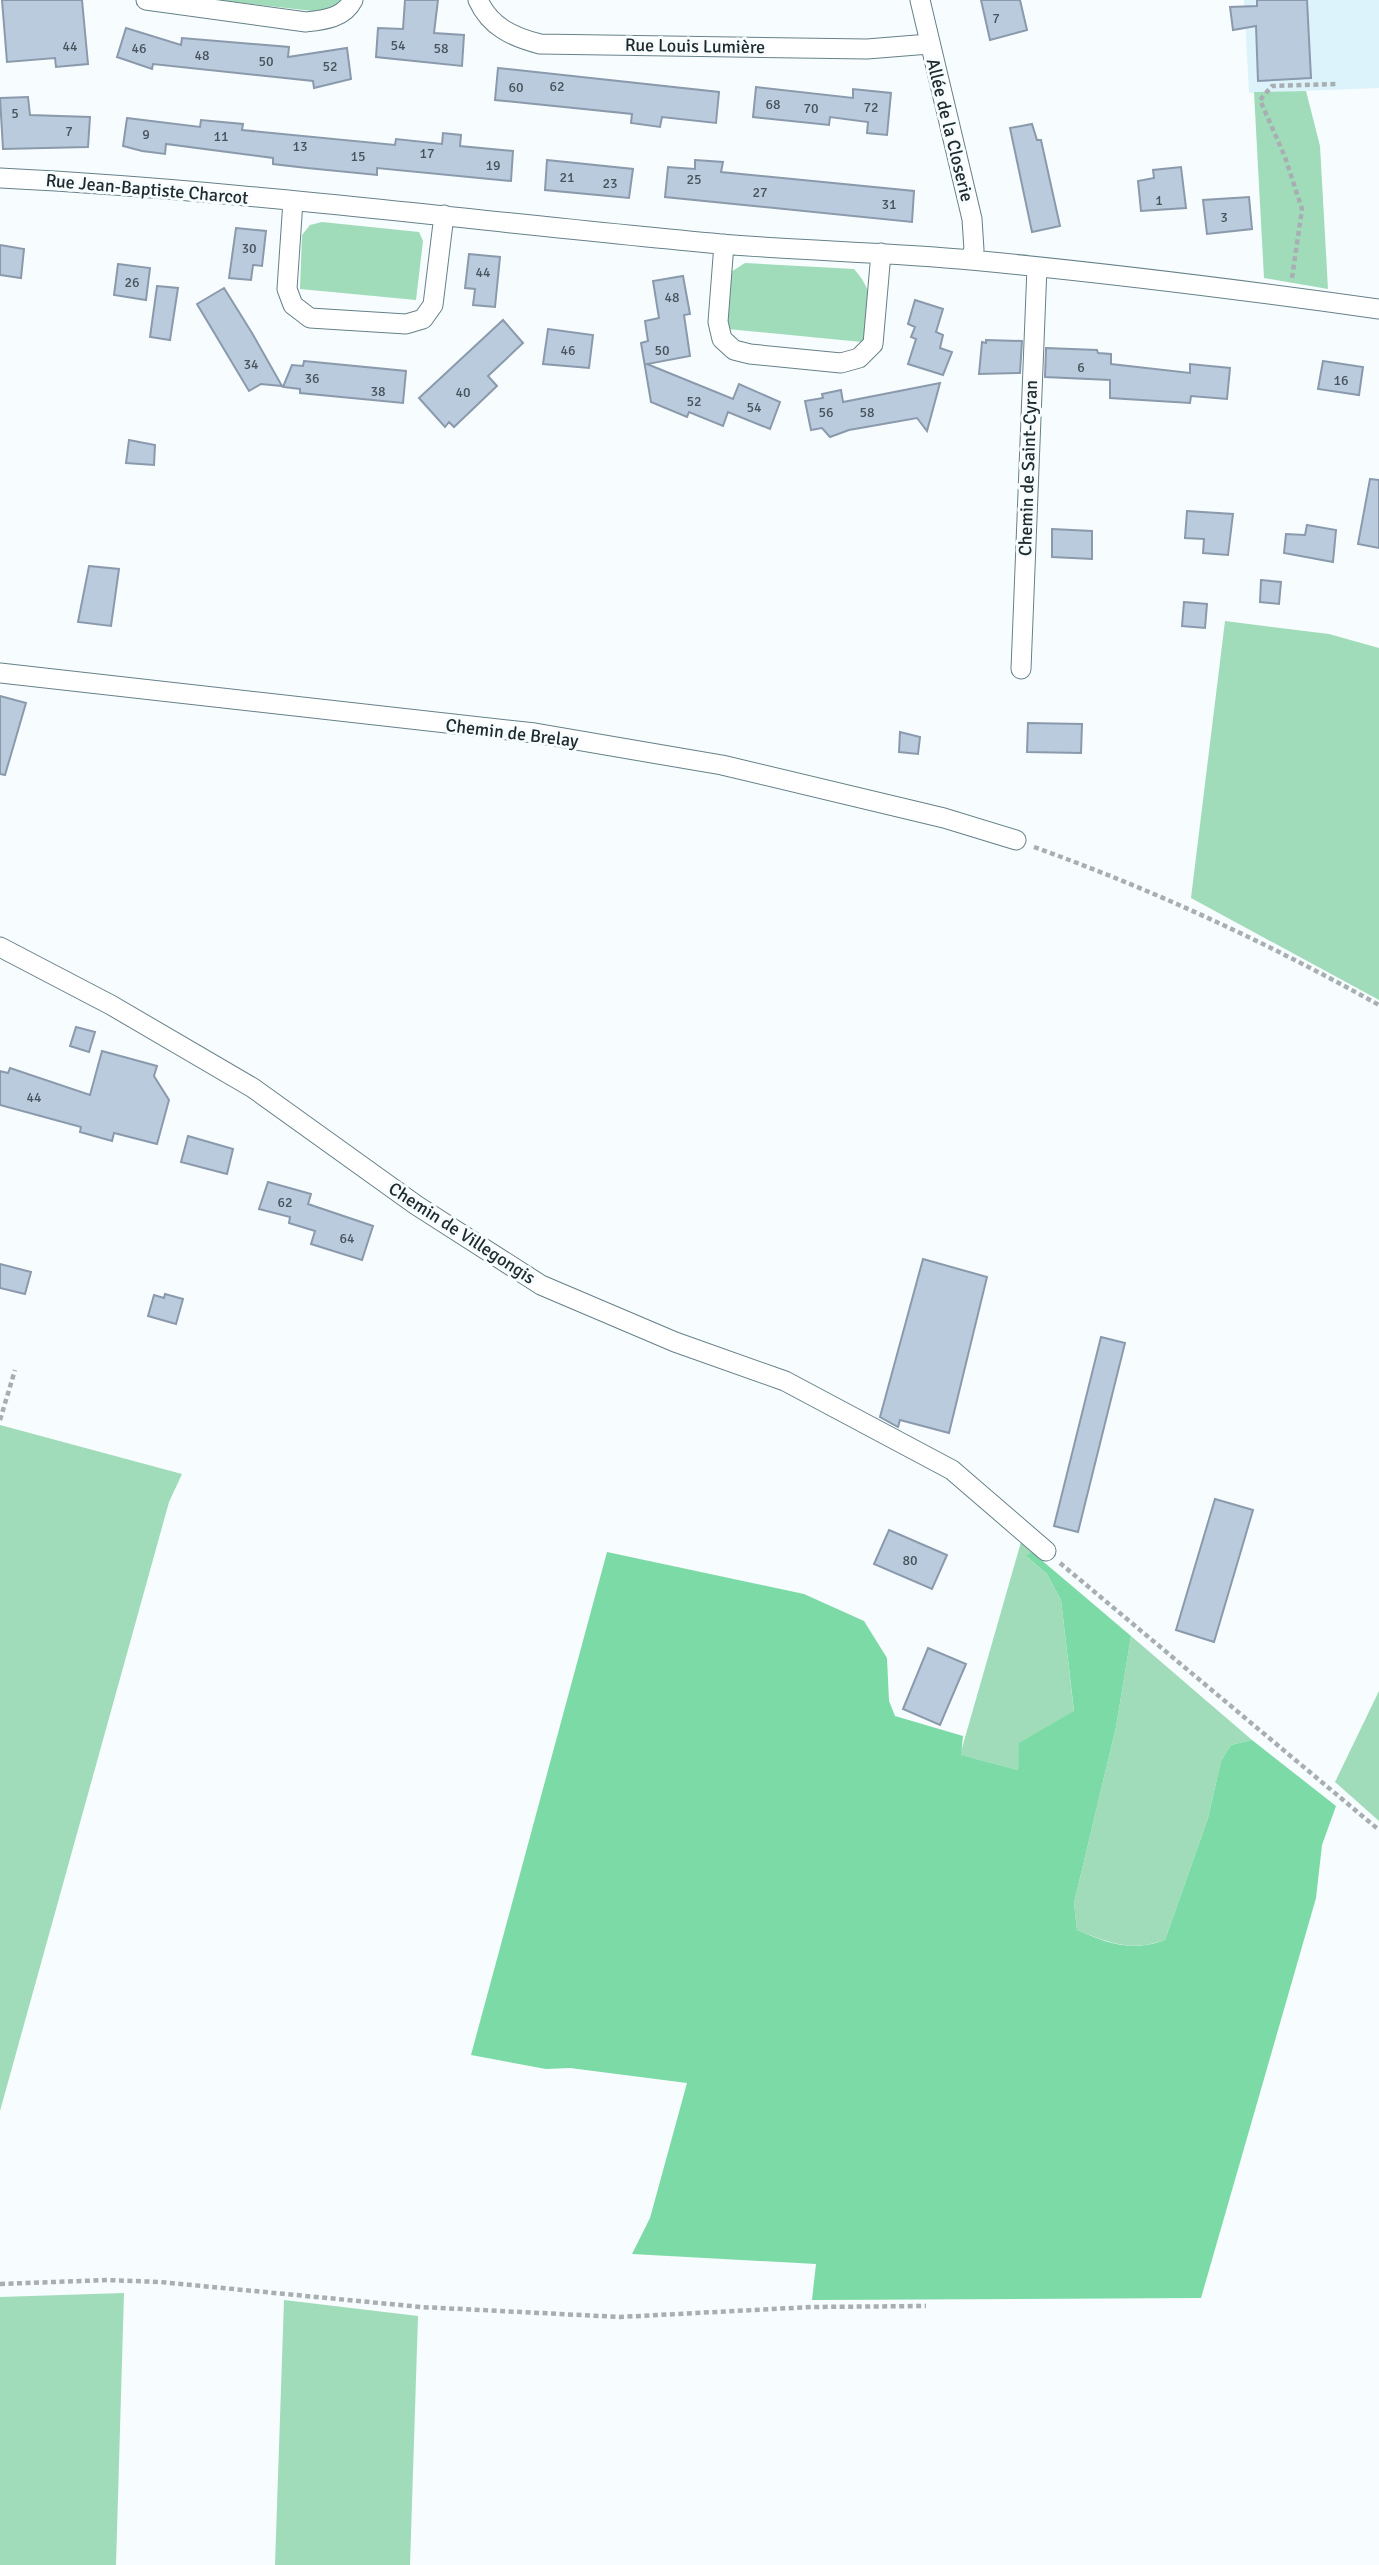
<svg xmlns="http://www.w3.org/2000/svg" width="1379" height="2565" viewBox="0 0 1379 2565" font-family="Signika,sans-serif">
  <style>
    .built { fill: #ddf3fb }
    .green { fill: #a0dcb9 }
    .forest { fill: #7cdaa6 }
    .building { fill: #bbcbde; stroke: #8a9aac; stroke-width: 2 }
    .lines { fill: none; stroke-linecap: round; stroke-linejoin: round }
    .street-casing { stroke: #668089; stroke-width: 21 }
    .path { stroke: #a8afb2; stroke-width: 4.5; stroke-dasharray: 5 3.5; stroke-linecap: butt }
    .street { stroke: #fff; stroke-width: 19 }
    .labels { text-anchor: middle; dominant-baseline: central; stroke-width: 6; stroke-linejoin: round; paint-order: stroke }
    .number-label { font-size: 14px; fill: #47535b }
    .street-label { font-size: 18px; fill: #202b2f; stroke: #f7fcfe }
  </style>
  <rect width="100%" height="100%" fill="#f7fcfe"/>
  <path class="built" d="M1244,0H1379V88L1249,93Z"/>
  <path class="green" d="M219,0H344L335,9L312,11Z
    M1306,91L1320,146L1328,289L1264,278L1254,92Z
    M322,222L419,232L423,241L416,300L300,289L302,235L310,225Z
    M745,263L854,269C876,293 870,309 868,340L862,342L727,329L731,272Z
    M1225,621L1329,634L1379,648V1000L1191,898Z
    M0,1425L182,1474L169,1502L0,2111Z
    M1021,1542L1032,1552L1027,1557L1047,1574L1061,1600L1074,1712L1020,1743L1018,1770L960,1755Z
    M1131,1636L1252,1740L1231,1745L1221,1761L1208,1818L1165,1940C1131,1952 1109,1943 1077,1930L1074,1903L1116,1727Z
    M1379,1691V1821L1335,1782Z
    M124,2293L116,2565H0V2297Z
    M284,2300L418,2316L410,2565H275Z"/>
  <path class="forest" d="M607,1552L804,1594L864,1621L887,1658L889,1701L895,1716L963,1736L961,1755L1018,1770L1019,1743L1074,1711L1061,1600L1047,1574L1026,1556L1032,1552L1131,1636L1116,1727L1074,1903L1077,1930C1109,1944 1132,1952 1165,1940L1208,1818L1221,1761L1231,1745L1252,1740L1336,1806L1322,1845L1316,1898L1201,2298L812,2300L816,2264L632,2254L650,2218L687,2083L570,2068L546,2069L471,2055Z"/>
  <path class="building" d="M2,0H82L88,64L56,67L55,58L7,62Z
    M405,0H438L434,33L464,35L462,66L376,57L378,28L403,29Z
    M981,0H1020L1027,30L990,40Z
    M1257,0H1307L1311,78L1258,81L1256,26L1233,30L1230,7L1257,6Z
    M126,28L181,45L182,38L289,47L288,57L347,48L351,79L314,88L313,81L153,64L152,69L117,57Z
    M498,68L719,92L716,123L662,117L660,127L631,123L632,114L495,100Z
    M756,87L853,98V89L891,93L887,135L867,133L868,122L830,117L829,125L753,117Z
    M28,97L30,115L90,117L88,147L3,149L0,98Z
    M127,118L200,127L201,120L243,124L242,130L395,145L396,139L442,144L443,133L461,135L460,146L513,151L511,181L377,168V175L307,168L273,164V158L166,144L165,154L142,151L123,146Z
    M1032,124L1037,140H1041L1060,226L1032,232L1010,128Z
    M547,160L633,169L629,198L545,190Z
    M695,160L723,162L721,172L914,191L912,222L665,197L668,167L695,169Z
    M1181,167L1186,208L1141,211L1138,181L1154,178L1153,170Z
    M1249,197L1252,229L1207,234L1203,200Z
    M236,228L266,231L262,266L253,265L251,280L229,278Z
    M0,245L24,249L21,278L0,275Z
    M469,254L500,257L495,307L473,305L475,289L465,288Z
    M118,264L150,268L146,300L114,295Z
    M683,276L690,314L684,315L690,356L647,364L733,399L739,384L780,402L770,429L728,412L723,426L689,412L687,417L651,402L641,343L648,341L645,321L659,318L653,281Z
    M157,286L178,288L170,340L150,337Z
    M224,288L252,333L282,386L261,384L249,391L197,304Z
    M915,300L943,309L936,332L943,335L940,348L952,352L943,375L908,364L916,339L911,337L915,327L908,324Z
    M503,320L523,343L488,376L497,386L454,427L449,422L445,427L419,398Z
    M548,329L593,335L589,368L543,364Z
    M986,340L1022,341L1020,373L979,374L982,342L986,343Z
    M1046,348L1097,350L1098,353L1111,354V364L1190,373V364L1230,368L1227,399L1191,396L1190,403L1110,398V380L1045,377Z
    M304,361L406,371L403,403L300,393V389L283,387L292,365L303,366Z
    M1323,361L1363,367L1359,395L1318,389Z
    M940,383L927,431L917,418L849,430L830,437L822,428L811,430L805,401L823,398L822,394L841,390L843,402Z
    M129,440L155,445L154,465L126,463Z
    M1370,479L1379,480V548L1358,544Z
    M1187,511L1233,514L1228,555L1203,553L1204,539L1185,538Z
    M1307,525L1336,530L1333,562L1284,553L1286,534L1305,535Z
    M1052,529L1092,531V559L1052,557Z
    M89,566L119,569L111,626L78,622Z
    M1261,580L1281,582L1279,604L1260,602Z
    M1184,602L1207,604L1205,628L1182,626Z
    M0,696L26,703L5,775L0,774Z
    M1028,723L1082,724L1081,753L1027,752Z
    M900,732L920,737L918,754L899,752Z
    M76,1027L95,1032L89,1052L70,1046Z
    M102,1051L157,1066L154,1076L169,1100L157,1144L114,1133L112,1141L80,1132L81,1127L0,1105V1071L8,1073L10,1068L90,1095Z
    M188,1136L233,1149L227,1174L181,1162Z
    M268,1182L311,1194L308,1204L373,1226L362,1260L311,1244L315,1231L289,1223L290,1217L259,1209Z
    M923,1259L987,1277L949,1433L900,1420L898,1427L880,1417Z
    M0,1264L31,1272L25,1294L0,1288Z
    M165,1294L183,1299L176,1324L148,1316L154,1295L164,1298Z
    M1101,1337L1125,1343L1078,1532L1054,1526Z
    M1215,1499L1253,1510L1214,1642L1176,1630Z
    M889,1530L947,1555L932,1589L874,1564Z
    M928,1648L966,1664L940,1725L903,1709Z"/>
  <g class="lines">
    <g class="street-casing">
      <path id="street" d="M146,0L306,22C324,20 344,18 353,0
        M478,0C490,27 513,37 540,44L867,49L929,44
        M920,0L972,219L974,250L969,260
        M0,178C241,190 481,222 721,244C804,251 888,252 971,260C1108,273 1243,290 1379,309
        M293,201L287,289L293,305L310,318L406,324L423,319L433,305L444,215
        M724,244L718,322L722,339L734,350L750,354L841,363L859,358L873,344L881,253
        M1021,669L1037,267
        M0,673L535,733L722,765L944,818L1016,840
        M0,947L111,1005L253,1088L416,1205L541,1285L675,1342L785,1381L952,1470L1046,1551"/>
    </g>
    <path class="path" d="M1292,278L1302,209L1285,157L1260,100L1272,86L1336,84
      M1034,847C1154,890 1268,943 1379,1005
      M0,1420L15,1370
      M1060,1563L1379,1830
      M0,2284L107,2280L160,2282L421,2307L620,2317L811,2307L926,2306"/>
    <use href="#street" class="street"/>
  </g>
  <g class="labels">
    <g class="number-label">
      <text x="996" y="18">7</text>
      <text x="398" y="45">54</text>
      <text x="70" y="46">44</text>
      <text x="139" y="48">46</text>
      <text x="441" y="48">58</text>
      <text x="202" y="55">48</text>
      <text x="266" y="61">50</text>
      <text x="330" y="66">52</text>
      <text x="557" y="86">62</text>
      <text x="516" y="87">60</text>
      <text x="773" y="104">68</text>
      <text x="871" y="107">72</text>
      <text x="811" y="108">70</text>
      <text x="15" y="113">5</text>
      <text x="69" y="131">7</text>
      <text x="146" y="134">9</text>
      <text x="221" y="136">11</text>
      <text x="300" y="146">13</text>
      <text x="427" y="153">17</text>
      <text x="358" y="156">15</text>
      <text x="493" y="165">19</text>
      <text x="567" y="177">21</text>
      <text x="694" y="179">25</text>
      <text x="610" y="183">23</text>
      <text x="760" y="192">27</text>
      <text x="1159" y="200">1</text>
      <text x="889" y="204">31</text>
      <text x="1224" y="217">3</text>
      <text x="249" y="248">30</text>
      <text x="483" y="272">44</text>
      <text x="132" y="282">26</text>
      <text x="672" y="297">48</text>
      <text x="568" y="350">46</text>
      <text x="662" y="350">50</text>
      <text x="251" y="364">34</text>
      <text x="1081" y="367">6</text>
      <text x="312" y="378">36</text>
      <text x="1341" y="380">16</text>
      <text x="378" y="391">38</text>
      <text x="463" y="392">40</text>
      <text x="694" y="401">52</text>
      <text x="754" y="407">54</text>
      <text x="826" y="412">56</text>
      <text x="867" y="412">58</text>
      <text x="34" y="1097">44</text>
      <text x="285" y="1202">62</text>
      <text x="347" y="1238">64</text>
      <text x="910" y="1560">80</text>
    </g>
    <g class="street-label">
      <text transform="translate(695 46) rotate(1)">Rue Louis Lumière</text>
      <text transform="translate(950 130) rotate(76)">Allée de la Closerie</text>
      <text transform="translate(147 189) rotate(5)">Rue Jean-Baptiste Charcot</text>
      <text transform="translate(1028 468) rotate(-88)">Chemin de Saint-Cyran</text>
      <text transform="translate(512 733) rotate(7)">Chemin de Brelay</text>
      <text transform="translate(462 1233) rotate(33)">Chemin de Villegongis</text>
    </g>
  </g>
</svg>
